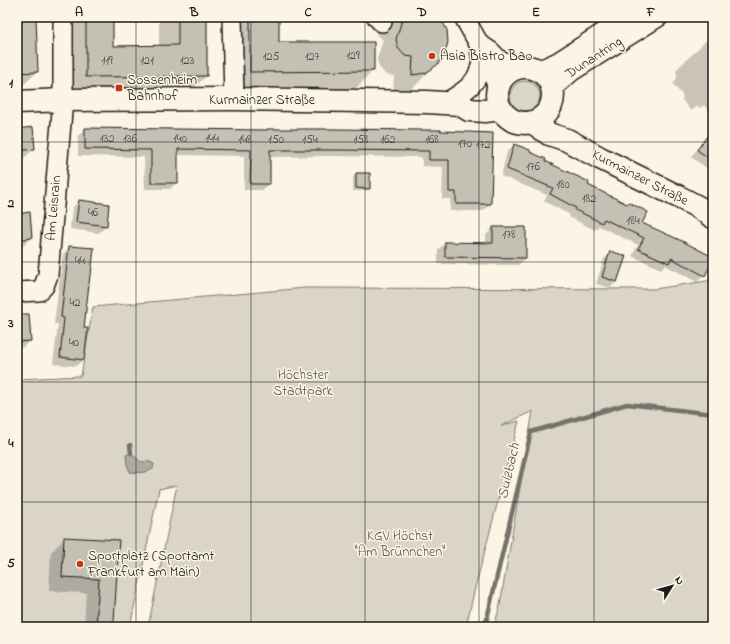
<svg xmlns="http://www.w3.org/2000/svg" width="730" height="644" viewBox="0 0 730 644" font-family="'Indie Flower',sans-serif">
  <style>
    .green { fill: #dbd5c8; stroke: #7c7872 }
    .water { fill: #b0aba1; stroke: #75726c }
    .shadow { fill: #0003 }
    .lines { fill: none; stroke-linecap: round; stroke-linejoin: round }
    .stream { stroke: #75726c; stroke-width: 4.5 }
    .building { fill: #c4c0b3; stroke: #1c1c1c }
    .minor-casing { stroke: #1c1c1c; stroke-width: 22 }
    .major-casing { stroke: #1c1c1c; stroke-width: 25 }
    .minor { stroke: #fcf5e5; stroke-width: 19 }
    .major { stroke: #fcf5e5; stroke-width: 22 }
    .grid { fill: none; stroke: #1c1c1c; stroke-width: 1; stroke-opacity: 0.55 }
    .poi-dot { fill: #c8321e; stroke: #fcf5e5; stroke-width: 1.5 }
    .labels { text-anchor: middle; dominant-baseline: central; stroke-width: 3; stroke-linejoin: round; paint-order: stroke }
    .number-label { font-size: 12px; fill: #464542 }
    .poi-label { font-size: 14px; fill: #1c1c1c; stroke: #fcf5e5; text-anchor: start }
    .street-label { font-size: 14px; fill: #1c1c1c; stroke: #fcf5e5 }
    .park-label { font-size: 14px; fill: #555450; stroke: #fcf5e5 }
    .water-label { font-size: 15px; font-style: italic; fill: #575551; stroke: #fcf5e5 }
    .neatline { fill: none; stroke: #1c1c1c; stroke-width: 1.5 }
    .grid-label { font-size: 13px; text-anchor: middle; font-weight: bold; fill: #1c1c1c }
  </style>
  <rect width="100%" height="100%" fill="#fcf5e5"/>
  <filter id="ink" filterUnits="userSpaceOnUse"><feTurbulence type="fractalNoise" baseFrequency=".025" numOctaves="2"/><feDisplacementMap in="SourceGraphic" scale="8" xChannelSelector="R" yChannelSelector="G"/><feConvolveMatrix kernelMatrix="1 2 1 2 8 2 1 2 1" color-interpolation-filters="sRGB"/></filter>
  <g filter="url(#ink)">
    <path class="green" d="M510 96a15 15 0 1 1 30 0a15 15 0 1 1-30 0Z
      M713,280V627H494L500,605L533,411L501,426L519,421L474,592L466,627H148L177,485L159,489L130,627H17V379L81,376L93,307L305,288L654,289Z"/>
    <path class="water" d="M131,453L141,462L148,461L154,464L153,469C146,473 138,473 130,472L127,464L126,455Z"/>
    <path class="shadow" d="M17,17H35L37,72L17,91Z
      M67,17H112V47H159V17H206V76L187,95L68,96Z
      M231,17H278V43L373,71L354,90L231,91Z
      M367,17H438L436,64L417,84L406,92L393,94L394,76L386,75L379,67L377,59L383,40L369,26Z
      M483,17H497L486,23Z
      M713,34V116L704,105L700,108L698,106L691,111L682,100L683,96L673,84L677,78L676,70Z
      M85,129L267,131H422L490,204L483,211H450V199H442L443,167L422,166V158L420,157L329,156L269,157V183L262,190H244V156L177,155V182L170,189H145L144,157L78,156V136Z
      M17,130L34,149L24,158L21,186L17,191Z
      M713,130V171L712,170L711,171L691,157L706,137Z
      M514,145L586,185L626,205L628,203L641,223L704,275L697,282L665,265L661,269L632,256L638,245L599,226L595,230L569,217L570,215L544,201L547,195L501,176L507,152Z
      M356,174L369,188L366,191H353V177Z
      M79,201L106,226L99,233L70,229L72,208Z
      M17,215L31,238L21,248L17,249Z
      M493,228L525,258L518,265L438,264V250L445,243L486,244V235Z
      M70,247L93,249L90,275L88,277L83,329V360L76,366L53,364L58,324H54L63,254Z
      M611,252L617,282L610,288L596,284L604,259Z
      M17,315L30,341L23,347L17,348Z
      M65,538L118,541L111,627H84L86,593L49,591L51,552Z"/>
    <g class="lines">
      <path class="stream" d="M130,445L131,453
        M485,627L531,432L627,404L713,414"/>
    </g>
    <path class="building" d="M17,17H36L38,72L17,73Z
      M86,17H113V46L178,45V17H207V76L86,77Z
      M250,17H279V42H374V71L250,72Z
      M403,17H440L447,30L448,42L444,57L437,65L426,73L412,75L413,57L405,56L398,48L396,39Z
      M33,127L35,149L17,151V129Z
      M85,128L267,130V129H336L422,130H441V131L493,133L491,204H456V192H449V160H429V151H428L336,150H270V184H250L251,150L178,149V183H151V150L85,149Z
      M713,128V161L697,150Z
      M514,144L530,150V152L546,159L545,161L589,182L588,185L627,204L628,202L648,212L642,223L682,241L713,257V260L705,276L671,258L669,263L638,249L644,238L604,219L602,223L588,216L575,210L576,208L550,194L553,188L507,169Z
      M356,173H370V189L356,188Z
      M79,200L109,204L107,226L76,222Z
      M30,212L32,238L17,240V214Z
      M493,227H526V258L445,257V242L493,243Z
      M69,246L94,248L91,275H90L84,328H88L84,360L60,357L64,318L61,317Z
      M610,251L626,256L617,282L602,277Z
      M17,314H29L31,341L17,342Z
      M64,537L119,540L114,621L112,627H96L99,579L62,577Z"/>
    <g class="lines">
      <g class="minor-casing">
        <path id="minor" d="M232,17L234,99
          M377,17L382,22
          M464,17L479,44L482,60L492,73L498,87
          M479,44L491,52L501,62L522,67
          M540,70L558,62L628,17
          M553,89L558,83L572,71L658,17
          M446,103C465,91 479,84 482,60
          M17,292L39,291L44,286L48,275L63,100V17"/>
      </g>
      <g class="major-casing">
        <path id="major" d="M497 95a28 28 0 1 1 56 0a28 28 0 1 1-56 0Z
          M17,102L63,100L234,99L427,102L460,104L469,110L485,111L501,109
          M532,122L549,134L567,140L600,158L679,197L698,207L713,217"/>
      </g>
      <use href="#minor" class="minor"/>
      <use href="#major" class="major"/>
    </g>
  </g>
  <path class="grid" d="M136,17V627M251,17V627M365,17V627M479,17V627M594,17V627M17,142H713M17,262H713M17,382H713M17,502H713"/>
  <g class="poi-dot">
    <circle cx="432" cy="56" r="4"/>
    <rect x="115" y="84" width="8" height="8" rx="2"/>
    <circle cx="80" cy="564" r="4"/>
  </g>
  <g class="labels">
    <g class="number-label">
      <text x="353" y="56">129</text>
      <text x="271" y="57">125</text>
      <text x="312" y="57">127</text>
      <text x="107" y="61">119</text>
      <text x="147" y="61">121</text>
      <text x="187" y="61">123</text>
      <text x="107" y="139">132</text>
      <text x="130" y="139">136</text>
      <text x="180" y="139">140</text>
      <text x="212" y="139">144</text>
      <text x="245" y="140">148</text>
      <text x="276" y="140">150</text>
      <text x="310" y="140">154</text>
      <text x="361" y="140">158</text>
      <text x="388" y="140">162</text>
      <text x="432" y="140">168</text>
      <text x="465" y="144">170</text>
      <text x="483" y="145">172</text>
      <text x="533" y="167">176</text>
      <text x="563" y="185">180</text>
      <text x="589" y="199">182</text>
      <text x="93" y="213">46</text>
      <text x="633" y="221">184</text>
      <text x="509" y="235">178</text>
      <text x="80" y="261">44</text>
      <text x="75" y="303">42</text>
      <text x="74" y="343">40</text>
    </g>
    <g class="poi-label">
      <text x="440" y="56">Asia Bistro Bao</text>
      <text x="127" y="80">Sossenheim<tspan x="127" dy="16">Bahnhof</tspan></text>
      <text x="88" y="556">Sportplatz (Sportamt<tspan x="88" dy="16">Frankfurt am Main)</tspan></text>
    </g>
    <g class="street-label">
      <text transform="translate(594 58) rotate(-33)">Dunantring</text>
      <text x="262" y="100">Kurmainzer Straße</text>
      <text transform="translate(640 178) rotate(27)">Kurmainzer Straße</text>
      <text transform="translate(54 208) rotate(-85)">Am Leisrain</text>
    </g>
    <g class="park-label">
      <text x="303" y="375">Höchster<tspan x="303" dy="16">Stadtpark</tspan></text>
      <text x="400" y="536">KGV Höchst<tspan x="400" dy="16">"Am Brünnchen"</tspan></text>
    </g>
    <g class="water-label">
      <text transform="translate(509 471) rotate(-77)">Sulzbach</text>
    </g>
  </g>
  <rect width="730" height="644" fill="none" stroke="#fcf5e5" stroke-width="44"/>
  <g transform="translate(672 586) rotate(53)" stroke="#fcf5e5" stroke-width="3" paint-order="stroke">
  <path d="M0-3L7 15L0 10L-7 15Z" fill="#1c1c1c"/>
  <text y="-6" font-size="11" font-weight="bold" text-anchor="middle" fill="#1c1c1c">N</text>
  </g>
  <rect x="22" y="22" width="686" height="600" class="neatline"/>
  <g class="grid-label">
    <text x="79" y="16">A</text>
    <text x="194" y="16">B</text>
    <text x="308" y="16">C</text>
    <text x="422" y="16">D</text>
    <text x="536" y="16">E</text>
    <text x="651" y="16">F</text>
    <text x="11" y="87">1</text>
    <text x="11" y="207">2</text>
    <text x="11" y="327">3</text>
    <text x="11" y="447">4</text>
    <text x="11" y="567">5</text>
  </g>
</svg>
